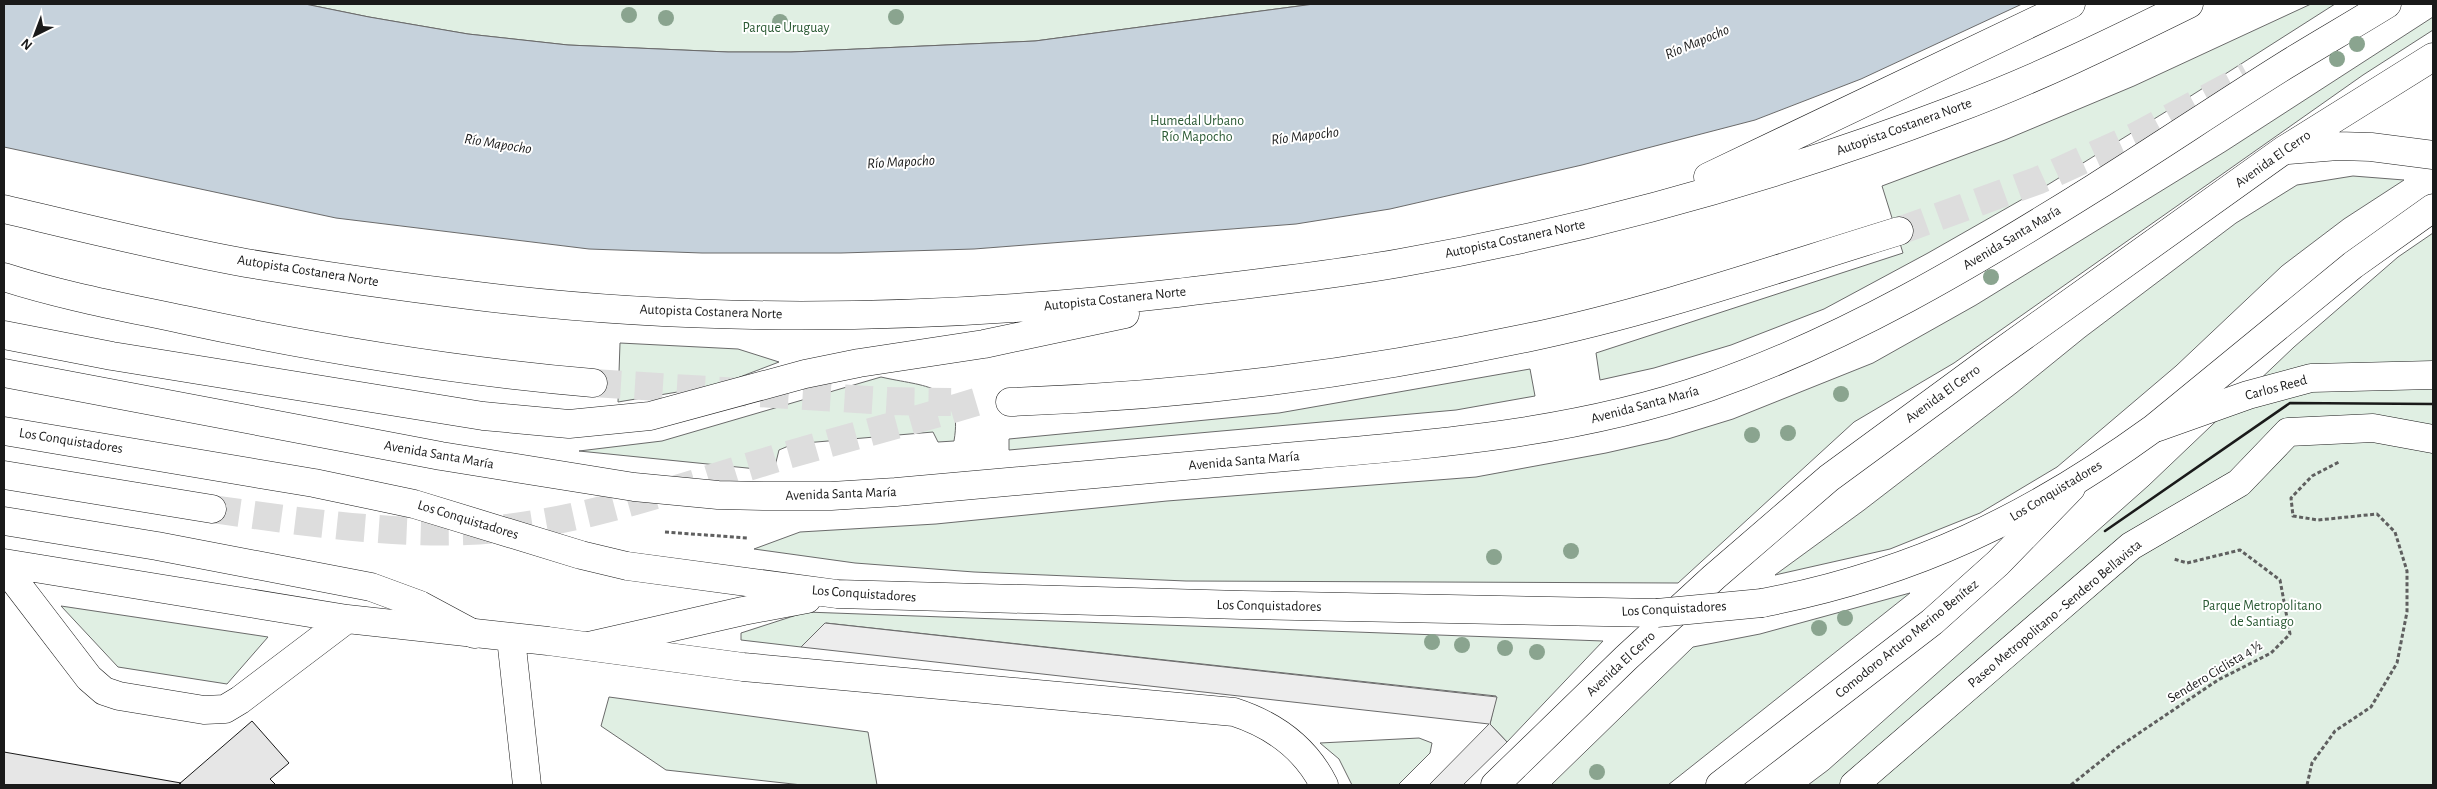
<svg xmlns="http://www.w3.org/2000/svg" width="2437" height="789" viewBox="0 0 2437 789" font-family="'Alegreya Sans',sans-serif">
  <style>
    .green { fill: #e0efe3; stroke: #6a6a6a }
    .parking { fill: #ededed; stroke: #6a6a6a }
    .water { fill: #c6d2dc; stroke: #6a6a6a }
    .building { fill: #e6e6e6; stroke: #1a1a1a }
    .lines { fill: none; stroke-linecap: round; stroke-linejoin: round }
    .highway-tunnel { stroke: #ddd; stroke-width: 28; stroke-dasharray: 28 14; stroke-linecap: butt }
    .minor-casing { stroke: #1a1a1a; stroke-width: 29 }
    .major-casing { stroke: #1a1a1a; stroke-width: 29 }
    .highway-casing { stroke: #1a1a1a; stroke-width: 29 }
    .path { stroke: #5f5f5f; stroke-width: 3; stroke-dasharray: 4 2.5; stroke-linecap: butt }
    .minor { stroke: #fff; stroke-width: 28 }
    .major { stroke: #fff; stroke-width: 28 }
    .highway { stroke: #fff; stroke-width: 28 }
    .major-bridge-casing { stroke: #1a1a1a; stroke-width: 29; stroke-linecap: butt }
    .major-bridge { stroke: #fff; stroke-width: 28 }
    .wall { stroke: #1a1a1a; stroke-width: 2.5 }
    .tree { fill: #8aa48f }
    .labels { text-anchor: middle; dominant-baseline: central; stroke-width: 4; stroke-linejoin: round; paint-order: stroke }
    .park-label { font-size: 14px; fill: #2b5a34; stroke: #fff }
    .street-label { font-size: 14px; fill: #1a1a1a; stroke: #fff }
    .water-label { font-size: 15px; font-style: italic; fill: #1a1a1a; stroke: #fff }
  </style>
  <rect width="100%" height="100%" fill="#fff"/>
  <path class="green" d="M305,4H1314L1035,41L791,52H728L568,45L468,34L369,17Z
    M2311,4H2335L2175,106L2049,184L1928,253L1824,309L1731,345L1654,368L1600,380L1596,353L1903,253L1882,186L2005,140L2134,86Z
    M2433,17V30L2363,75L1954,363L1854,422L1678,583L1186,581L974,572L855,563L754,549L800,532L936,524L1167,501L1476,477L1606,453L1668,439L1733,419L1873,363L1976,305L2226,151Z
    M2353,176L2404,180L2344,219L2282,266L2176,366L2057,467L1980,513L1890,549L1775,575L1864,510L2016,393L2085,337L2236,223L2297,185Z
    M2433,233V785H1808L1828,770L2148,486L2294,347L2398,257Z
    M620,343L738,349L779,362L719,385L618,402Z
    M1530,369L1535,396L1456,410L1009,450V439L1279,413Z
    M881,377C924,387 964,383 954,441L938,442L933,432L793,444L779,450L775,466L757,469L579,451L662,441Z
    M1910,593L1668,785H1551L1693,647L1760,634Z
    M61,606L268,637L227,684L118,667Z
    M806,612L1603,641L1507,742L1490,724L1496,696L826,623L801,647L741,640V633Z
    M609,697L868,732L877,785H802L666,770L601,726Z
    M1419,738L1432,743L1430,753L1398,785H1352L1339,759L1320,743Z"/>
  <path class="parking" d="M825,623L1497,697L1490,724L1507,742L1463,785H1429L1489,724L801,647Z"/>
  <path class="water" d="M4,4H305L369,17L468,34L568,45L728,52H791L1035,41L1314,4H2022L1861,79L1755,120L1582,165L1390,209L1296,224L974,249L841,253H702L589,249L336,218L4,147Z"/>
  <path class="building" d="M252,721L289,763L270,779L276,785H178Z
    M4,752L181,783L178,785H4Z"/>
  <g class="lines">
    <path class="highway-tunnel" d="M1899,231L2039,180L2136,136L2248,76
      M593,383L887,401L951,402
      M212,509C296,521 382,534 467,531C569,527 664,492 761,463C832,441 905,424 976,402"/>
    <g class="minor-casing">
      <path id="minor" d="M2288,150L2338,146L2371,147L2433,155
        M2158,427L2248,395L2311,378L2433,375
        M4,563L347,619L548,641L743,667L1234,712C1274,725 1305,747 1324,785
        M4,567L89,678L104,691L119,696L204,710L225,709L240,700L347,619
        M511,638L527,785
        M1495,785L1626,658L1714,577L1829,478L1990,360L2284,150L2433,57
        M1720,785L1932,622L1998,563L2071,488
        M1854,785L2131,546L2239,483L2288,432L2373,428L2433,439"/>
    </g>
    <g class="major-casing">
      <path id="major" d="M4,373L441,456L634,487L718,495L763,496H831L896,492C1030,480 1164,468 1297,456C1436,444 1576,433 1709,387C1847,339 1971,265 2094,188C2158,148 2220,106 2284,66C2318,45 2353,25 2387,4
        M4,431L314,483L414,504L581,555L627,566L837,594L1242,605L1657,613
        M1762,603C1913,574 2030,518 2154,428L2353,265L2433,208
        M589,646L743,611L807,599"/>
    </g>
    <g class="highway-casing">
      <path id="highway" d="M1708,177L2071,4
        M4,209C84,228 164,248 246,263C319,275 394,286 469,295C704,325 942,320 1177,293C1251,284 1326,276 1400,263C1588,230 1775,178 1953,110C2034,80 2112,42 2189,4
        M4,277C63,296 124,307 185,320C320,349 455,371 593,383
        M4,335L112,356L483,416L569,424L650,416L805,374L859,363L984,344L1125,314
        M1010,402C1184,396 1356,374 1526,338C1652,312 1775,269 1899,231
        M4,475L212,509
        M4,521L157,546L371,587L420,605L474,634"/>
    </g>
    <path class="path" d="M665,532L747,538
      M2071,785L2117,748L2157,721L2218,680L2271,653L2290,634L2280,580L2240,550L2187,563L2174,559
      M2307,785L2312,763L2335,731L2371,707L2397,663L2407,612V571L2395,532L2377,514L2318,520L2293,516L2291,498L2312,476L2339,462"/>
    <use href="#minor" class="minor"/>
    <use href="#major" class="major"/>
    <use href="#highway" class="highway"/>
    <g class="major-bridge-casing">
      <path id="major-bridge" d="M1657,613L1762,603"/>
    </g>
    <use href="#major-bridge" class="major-bridge"/>
    <path class="wall" d="M2105,531L2290,403L2433,404"/>
  </g>
  <g class="tree">
    <circle cx="629" cy="15" r="8"/>
    <circle cx="896" cy="17" r="8"/>
    <circle cx="666" cy="18" r="8"/>
    <circle cx="780" cy="22" r="8"/>
    <circle cx="2357" cy="44" r="8"/>
    <circle cx="2337" cy="59" r="8"/>
    <circle cx="1991" cy="277" r="8"/>
    <circle cx="1841" cy="394" r="8"/>
    <circle cx="1788" cy="433" r="8"/>
    <circle cx="1752" cy="435" r="8"/>
    <circle cx="1571" cy="551" r="8"/>
    <circle cx="1494" cy="557" r="8"/>
    <circle cx="1845" cy="618" r="8"/>
    <circle cx="1819" cy="628" r="8"/>
    <circle cx="1432" cy="642" r="8"/>
    <circle cx="1462" cy="645" r="8"/>
    <circle cx="1505" cy="648" r="8"/>
    <circle cx="1537" cy="652" r="8"/>
    <circle cx="1597" cy="772" r="8"/>
  </g>
  <g class="labels">
    <g class="park-label">
      <text x="786" y="28">Parque Uruguay</text>
      <text x="1197" y="121">Humedal Urbano<tspan x="1197" dy="16">Río Mapocho</tspan></text>
      <text x="2262" y="606">Parque Metropolitano<tspan x="2262" dy="16">de Santiago</tspan></text>
    </g>
    <g class="street-label">
      <text transform="translate(1904 127) rotate(-20)">Autopista Costanera Norte</text>
      <text transform="translate(2273 159) rotate(-35)">Avenida El Cerro</text>
      <text transform="translate(2012 238) rotate(-31)">Avenida Santa María</text>
      <text transform="translate(1515 239) rotate(-12)">Autopista Costanera Norte</text>
      <text transform="translate(308 271) rotate(9)">Autopista Costanera Norte</text>
      <text transform="translate(1115 299) rotate(-6)">Autopista Costanera Norte</text>
      <text transform="translate(711 312) rotate(2)">Autopista Costanera Norte</text>
      <text transform="translate(2276 388) rotate(-15)">Carlos Reed</text>
      <text transform="translate(1943 394) rotate(-36)">Avenida El Cerro</text>
      <text transform="translate(1645 405) rotate(-15)">Avenida Santa María</text>
      <text transform="translate(71 441) rotate(9)">Los Conquistadores</text>
      <text transform="translate(439 455) rotate(10)">Avenida Santa María</text>
      <text transform="translate(1244 461) rotate(-5)">Avenida Santa María</text>
      <text transform="translate(2056 491) rotate(-31)">Los Conquistadores</text>
      <text transform="translate(841 494) rotate(-2)">Avenida Santa María</text>
      <text transform="translate(468 520) rotate(17)">Los Conquistadores</text>
      <text transform="translate(864 594) rotate(4)">Los Conquistadores</text>
      <text transform="translate(1269 606) rotate(1)">Los Conquistadores</text>
      <text transform="translate(1674 609) rotate(-3)">Los Conquistadores</text>
      <text transform="translate(2055 614) rotate(-40)">Paseo Metropolitano - Sendero Bellavista</text>
      <text transform="translate(1907 639) rotate(-39)">Comodoro Arturo Merino Benítez</text>
      <text transform="translate(1621 664) rotate(-43)">Avenida El Cerro</text>
      <text transform="translate(2215 672) rotate(-31)">Sendero Ciclista 4 ½</text>
    </g>
    <g class="water-label">
      <text transform="translate(1697 42) rotate(-23)">Río Mapocho</text>
      <text transform="translate(1305 136) rotate(-7)">Río Mapocho</text>
      <text transform="translate(498 144) rotate(9)">Río Mapocho</text>
      <text transform="translate(901 162) rotate(-3)">Río Mapocho</text>
    </g>
  </g>
  <rect width="2437" height="789" fill="none" stroke="#1a1a1a" stroke-width="10"/>
  <g transform="translate(35 35) rotate(222)" stroke="#ffffff" stroke-width="4" paint-order="stroke">
  <path d="M0-4L9 19L0 12L-9 19Z" fill="#1a1a1a"/>
  <text y="-8" font-size="14" font-weight="bold" text-anchor="middle" fill="#1a1a1a">N</text>
  </g>
</svg>
